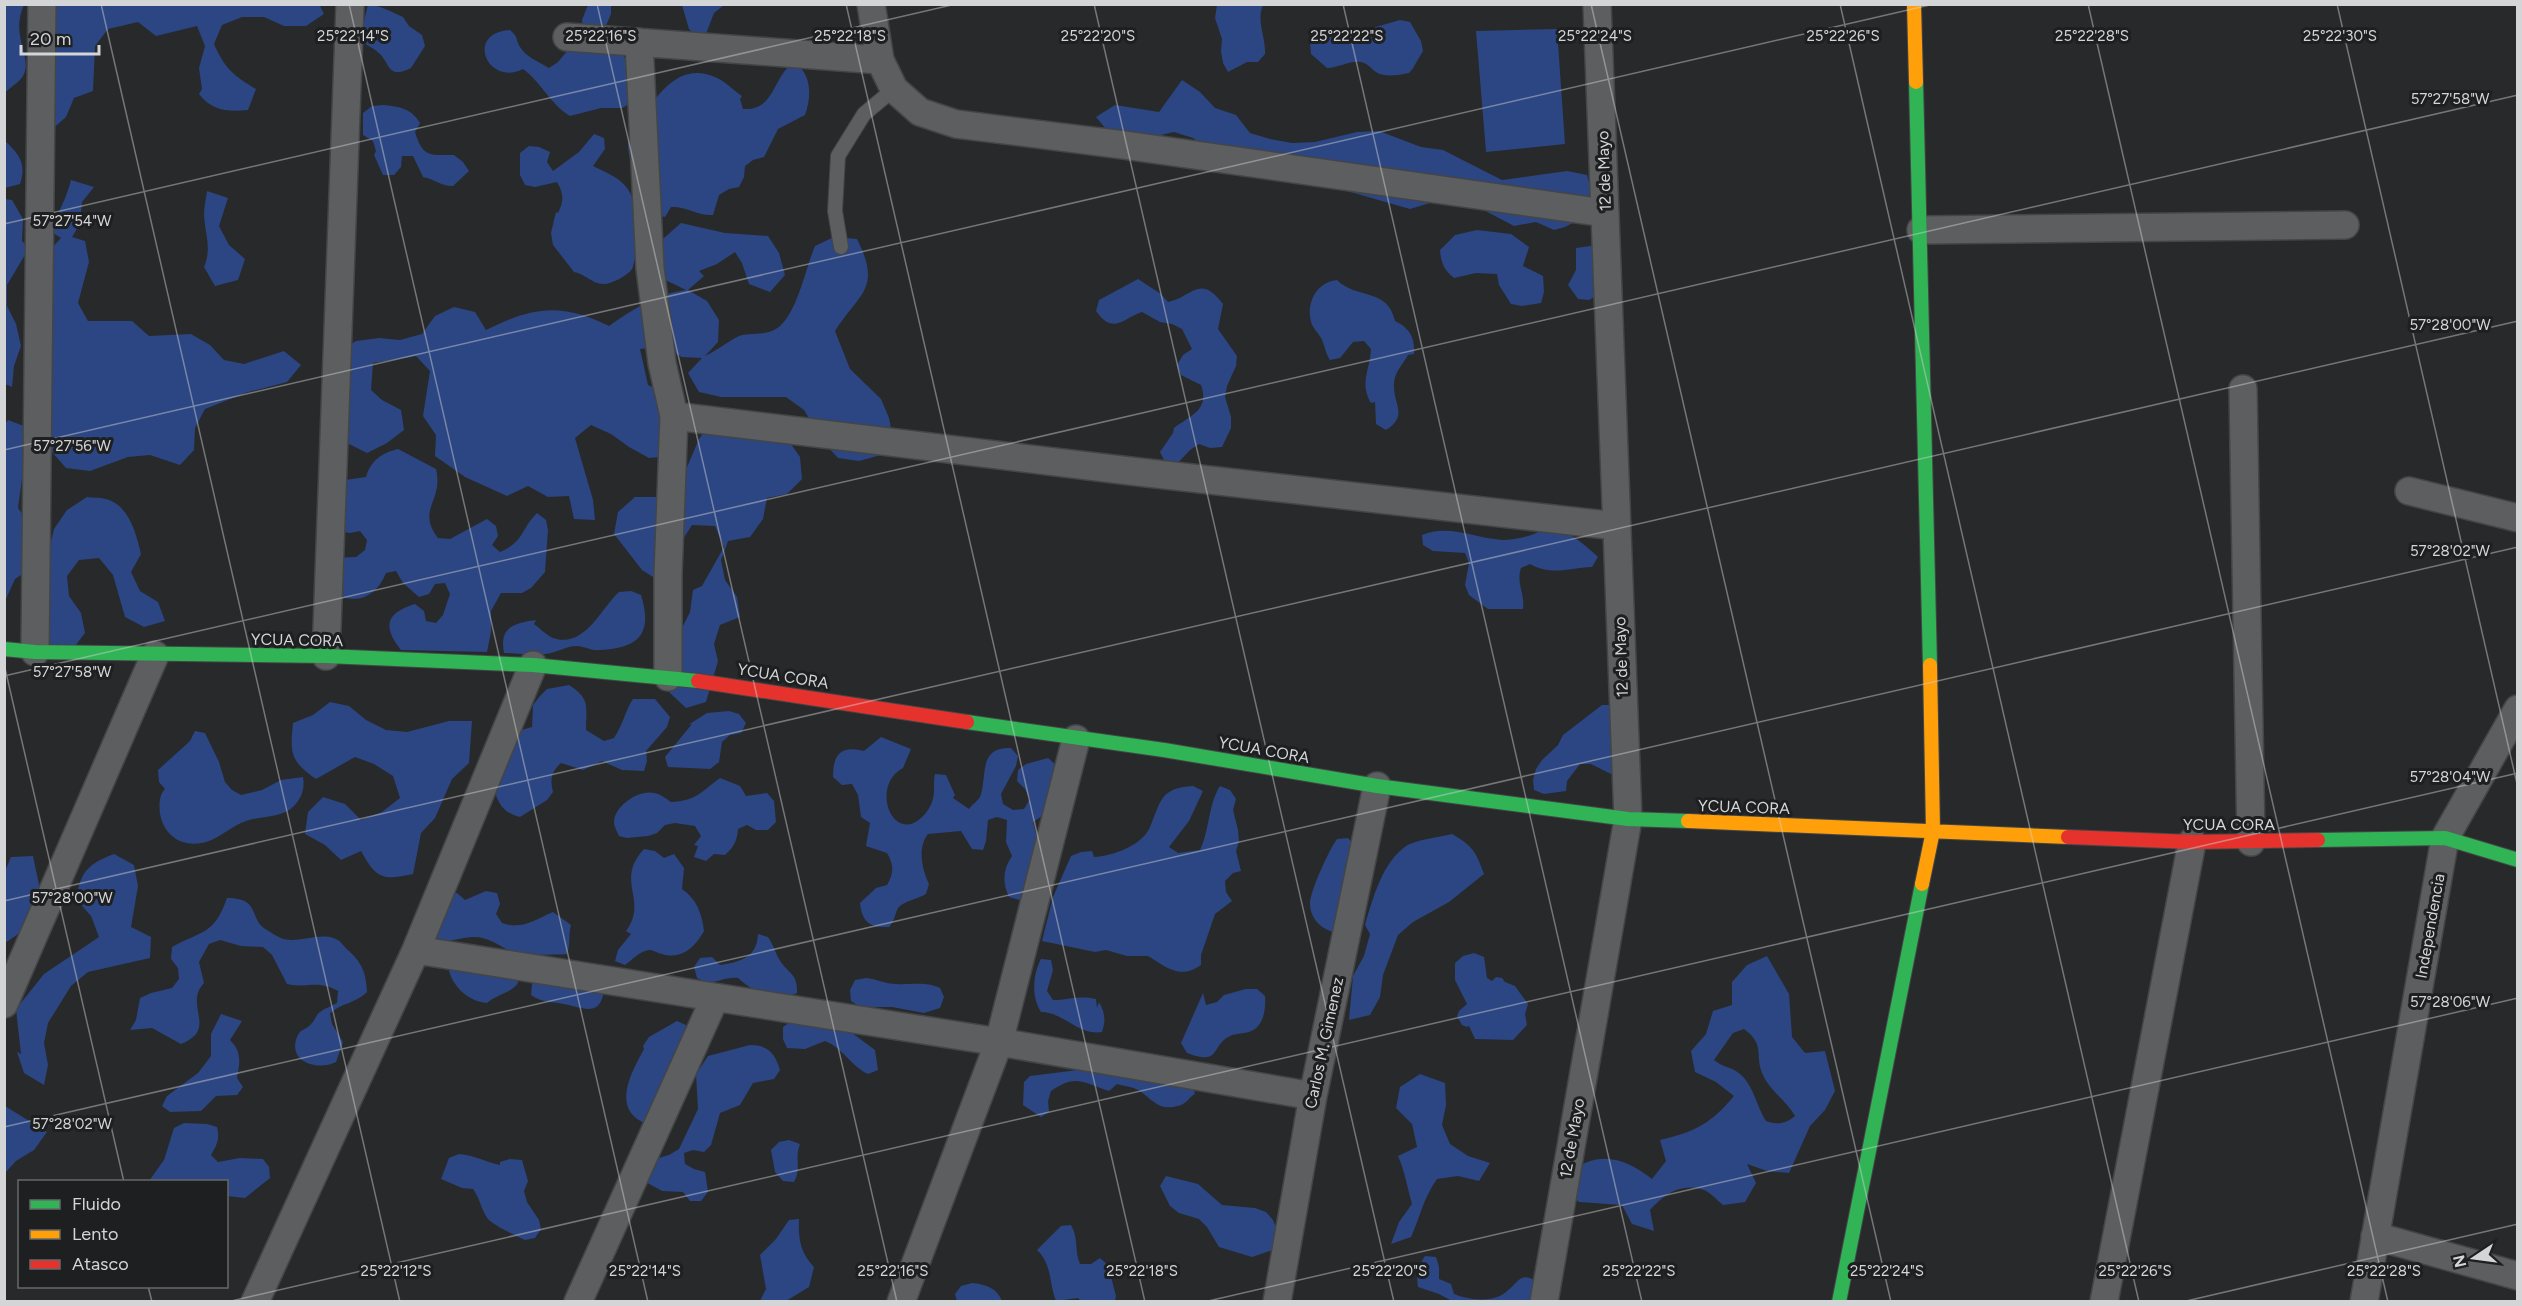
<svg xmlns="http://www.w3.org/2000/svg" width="2522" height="1306" viewBox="0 0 2522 1306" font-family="Figtree,sans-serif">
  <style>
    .green { fill: #2b4683; fill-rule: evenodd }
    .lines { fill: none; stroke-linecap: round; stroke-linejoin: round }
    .lane-casing { stroke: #444546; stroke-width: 16 }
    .street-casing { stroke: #444546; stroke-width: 30 }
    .fast-casing { stroke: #444546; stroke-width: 16 }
    .slow-casing { stroke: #444546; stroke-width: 16 }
    .jam-casing { stroke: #444546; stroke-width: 16 }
    .lane { stroke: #5d5e5f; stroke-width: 14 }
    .street { stroke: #5d5e5f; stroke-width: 27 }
    .fast { stroke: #30b455; stroke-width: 14 }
    .slow { stroke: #ff9f0a; stroke-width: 14 }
    .jam { stroke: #e5322d; stroke-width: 14 }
    .ticks { fill: none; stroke: #d4d5d6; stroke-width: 1.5; stroke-opacity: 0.45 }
    .labels { text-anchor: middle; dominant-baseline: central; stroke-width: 6; stroke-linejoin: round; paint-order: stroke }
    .street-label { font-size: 16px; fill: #d4d5d6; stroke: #1e1f21 }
    .ticks-label { font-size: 15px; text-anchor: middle; fill: #d4d5d6; stroke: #1e1f21; stroke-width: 6; stroke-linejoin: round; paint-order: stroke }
  </style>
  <rect width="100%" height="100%" fill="#28292a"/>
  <path class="green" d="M319,4L324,14L306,26H284L264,17H242L222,25L214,44C225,69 234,76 256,89L248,110C228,112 212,111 199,94L202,89L199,68L205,46L197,26L156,36L138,22L108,29L95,46L93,91L74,98L66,117L50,131L52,25L56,5Z
    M4,5H24C10,35 32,56 24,74C21,81 12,86 7,91H4Z
    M368,5C381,5 391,12 403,17L409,26L422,35L425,46L411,68C388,79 391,66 380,54C374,48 366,45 359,40Z
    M588,5H611V14L603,33L583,31L582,20Z
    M682,5H724L714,13L706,34L696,37L689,29Z
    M1217,5H1263C1256,21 1266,37 1265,54L1258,62H1247L1228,72L1223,63L1221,51L1222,39L1215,18Z
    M1400,20L1410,22L1421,41L1423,51L1413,68L1416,65L1409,73C1399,75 1385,78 1376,72C1370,68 1368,63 1360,62C1350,60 1338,68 1327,68L1311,54L1310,42L1315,33L1336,28L1358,32Z
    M1557,29L1565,144L1486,152L1476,31Z
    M510,30C519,38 515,38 520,47C526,57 539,62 549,68L558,62L572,45L622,54L628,62L631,103L622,108H601L570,116C551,105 541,82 523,69C488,87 464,33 510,30Z
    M798,65C812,78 811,98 805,115L778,129L764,157L753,160L745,166L744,177L739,187L729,189L719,195L713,215C697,216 686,206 671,207L665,217L655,215C646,194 629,168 628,146C628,133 639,124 645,114C661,89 682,63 715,77C725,81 733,90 742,96L740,99L743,109C772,111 772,84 788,67Z
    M1182,80L1200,92L1215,108L1236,115L1250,133L1270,139L1292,143L1315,142L1357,132L1379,131L1421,147L1443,150L1502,180L1567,171L1587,175L1593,197L1584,217L1565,227L1554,230L1536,222L1514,226L1474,205L1453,202L1430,203L1410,209L1211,152L1193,138L1174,132L1152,137L1110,134L1096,117L1115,105L1159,112Z
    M383,105C400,107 411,108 420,123L415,132C423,158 430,155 454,155L463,162L469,171L453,186C441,186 434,179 423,177L413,156H402L401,167L394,175H383L374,155L376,151L373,141L363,135V113L372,106Z
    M594,134L604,138L605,149L593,166C605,172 619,177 627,188C629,190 637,207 638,209C640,216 636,263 632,269C627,276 612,284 603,284C593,284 585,274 574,272L553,245L551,233L556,212L558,213C564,201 564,194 557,182L535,187L525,185L520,175V153L529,146L539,147L550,152L547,162L553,171L579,152Z
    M4,140C19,154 27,163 20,184L5,188Z
    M71,180L94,187L82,202L80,224L72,237L85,241L89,262L78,303L88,321H132L149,336L191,334L210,345L224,360L244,364L284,351L301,365L287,382L245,393L205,409L195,428L194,450L180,465L150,455L128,457L90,471L66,468L52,452L47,431L49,251L61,238L50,231C58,212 66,200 71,180Z
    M207,191L228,198L219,226L229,245L245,259L238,280L215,286L204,267C212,249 205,233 204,215C204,207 206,199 207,191Z
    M5,199L12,200L23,219L22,241L29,248L7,285V306L16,324L21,346L14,366L12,387L5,384Z
    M681,223L725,233L768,236L779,253L785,275L770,292L749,284L742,263L735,252L717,264L699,271L704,276L688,290L707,301L719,320L718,342L705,356C716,351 726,343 737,337C748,331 766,338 780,326C798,310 806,267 815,246L834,237L857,239C882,289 860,292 835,331L850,369L881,399L889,418L893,438L881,455L859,461L838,458L823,442L804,410L786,397H721L699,392L688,373L702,358L682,357L663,347L640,349L648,385L687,403L690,423L685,443L669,456L649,458L629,447L611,434L591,425L575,438L593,500L595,520L574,519L569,496L548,497L528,486L507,496L465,477L435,456L436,435L423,416L430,371L416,356L373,363L371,390L382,400L401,410L404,430L387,443L367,453L347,443L337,353L356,341L379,338L400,340L422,334L435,316L454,307L475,312L486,330C532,307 561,302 609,326C633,309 657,294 686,290L653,274L648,252Z
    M1477,230L1511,234L1529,247L1523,266L1543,276L1544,292L1541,303L1522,306L1511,304L1499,285L1497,274L1476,273L1454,278C1444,270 1441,263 1440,250L1455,235Z
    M1597,245L1598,295L1589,300L1578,299L1568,285L1576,270V248Z
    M1138,279L1161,294L1168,302C1192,297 1200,273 1223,304L1218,329L1237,356L1236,366L1227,386L1225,397L1231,417V428L1222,447L1210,448L1199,444L1190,450L1175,466L1165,462L1160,452L1173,433L1174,428C1190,416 1210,410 1201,385L1181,375L1177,365L1183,355L1192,349L1182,329L1172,324L1160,322L1142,312C1122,319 1113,335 1096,311L1099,300Z
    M1337,280C1357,300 1387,287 1395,321C1410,328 1415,338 1414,354L1408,355C1403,364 1394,373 1394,384C1393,405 1409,415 1386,430L1376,424L1375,402L1371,403C1359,383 1370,370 1371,349L1364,341L1353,342L1340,358L1330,360C1325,353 1325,345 1321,338C1318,332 1313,329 1311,322C1306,302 1317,282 1337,280Z
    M8,420L29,428L18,508L30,525L33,567L15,579L5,601L4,425Z
    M712,421L788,440L800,457L802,479L787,494L767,498L763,519L750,537L728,541L721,560L725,580L737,597L740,617L720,625L714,644L718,661L706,702L686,708L669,692L680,632L690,612L693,590L702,586L724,547L715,526L692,525L680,544L661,582L642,570L614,534L618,512L635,497H658L682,479L699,439Z
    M398,449L436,469C444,501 416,509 438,538L450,539L487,519L496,526L498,536L492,545L500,552C525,541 520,530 537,513L546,520L548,530L545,572L531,588L522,593H501L491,611V632L487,652L401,650C382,626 386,613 415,604L424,611L426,621L436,623L443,615L450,594L445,583L435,584L429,594L419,597L403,583L396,571L386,573C376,597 358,605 334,594V558L356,557L365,550L367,540L360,531L350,533L338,531L345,480L366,477C371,460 382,453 398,449Z
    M87,497C93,498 100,497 106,499C129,505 136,533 141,554L131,572L140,591L158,602L165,621L144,627L125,617L113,575L99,558L79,560L67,576L69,596L81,613L85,633L72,650L50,646L43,614L44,571L54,529L67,510Z
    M1543,530C1549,530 1557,529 1563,531C1572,534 1591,550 1598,557L1592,567C1569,568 1552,576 1530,564L1521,568C1516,584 1525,592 1523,609H1488L1469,595L1465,585L1469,563L1465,553L1433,551L1423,545L1422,535C1449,524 1474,538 1502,540C1516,540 1531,536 1543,530Z
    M631,591L641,595C653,634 639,648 599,650C591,651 584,646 577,646C566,646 556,653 546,654C533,656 518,653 504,653C499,627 514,623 536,620L534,624C540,628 546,635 553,638C585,649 601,608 619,592Z
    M569,685C591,699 586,707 586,730L604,741L614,738C623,725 625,711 633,699H655L670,717L667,727L646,751L647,761L644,771L622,770L602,761L583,770L561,763C551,772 550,779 553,792L547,800L520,817C503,813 498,803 493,787L511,733L532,727L533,705L540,696L547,689Z
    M330,702L349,706L366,720L386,730L407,732L449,721H472L469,763L452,779L435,818L421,833L413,874C382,881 376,878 361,851L341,860L325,845L305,834L308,812L323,797L345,804L361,820L382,812L400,798L393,776L374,764L355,757L316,779C290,761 290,753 293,723L313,715Z
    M1602,705H1613L1621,769L1611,774L1591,764H1580L1567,781L1566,791L1544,794L1534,790L1533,780L1536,769L1542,760L1558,745L1563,735Z
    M729,711L739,714L746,723L741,733L730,735L722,742L719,762L710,769L668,767L665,757L692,724L688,725L707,713Z
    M195,731L205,733L219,762L225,782L232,790L241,795L262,790L281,780L303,777C305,787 302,798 294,806C283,818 260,816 246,821C232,826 222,836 209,841C186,849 165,839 160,814C159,805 159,795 165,789L159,782L158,770L190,741Z
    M881,737L911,749L903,768C870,785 892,844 921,818C926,814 932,805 933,798C935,791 933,782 935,774L946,775L955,795L953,798L969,809C972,804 980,800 981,794C987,773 979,747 1011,748L1018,756L1016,766L1001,794L1003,804L1013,810L1024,809L1030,799L1025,789L1017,781L1018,770L1026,764L1048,758L1056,765L1042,816L1033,822L1038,842L1029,894L1020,900L1009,897C1002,882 1003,869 1012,856L1006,842L1007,820L997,817L988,820L986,841L983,850L972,849L961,831L928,834C917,848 922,869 929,884L926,894C918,899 904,901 898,908C895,914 895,920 889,927C871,928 862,923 860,903L876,888L887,885C894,873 894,865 887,853L866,846L870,823L861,817L858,795L852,784L842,785L833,777C833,754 841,745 864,751Z
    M720,778L740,786L746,796L767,793L774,801L776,822L768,830H756L747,825L738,829C737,841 734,847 725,855L714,854L706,861L694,857L698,846L694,845L701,836L695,826L675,823L665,825L657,833L648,836L627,838L619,836C617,831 614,827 614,822C614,806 639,789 654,793C661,794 665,798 671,802C696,801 701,792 720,778Z
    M1193,786L1203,791L1189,821L1169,847L1178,853L1200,850C1210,829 1208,805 1220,786L1230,790L1236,799L1233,810L1238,830L1239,841L1236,851L1241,871L1233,873L1225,881L1226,892L1232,901L1215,914L1201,955V965C1180,980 1166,967 1148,956H1127L1106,950L1095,952L1042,941L1053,897L1071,856L1081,852L1092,851L1094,857C1112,856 1142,846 1150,827C1161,801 1160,788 1193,786Z
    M1452,834C1473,846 1476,852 1484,874L1449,902L1413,922L1398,935L1383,975L1380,997L1370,1015L1349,1020L1353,976L1364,956L1370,934L1365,925C1373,898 1382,863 1406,846C1415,840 1440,837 1452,834Z
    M1348,838L1355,846L1338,933C1324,931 1311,921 1310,905C1309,893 1329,850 1337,839Z
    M644,849L655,851L664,858L674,854L684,868L682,889C697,899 702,914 704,931C695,947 682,960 662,954C657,953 654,950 649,950C640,951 632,960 625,965L615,961L618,950L631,934L626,931C649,900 614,881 644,849Z
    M114,854L134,865L138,886L131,927L151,937L150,958L88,972L71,986L48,1023L44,1043L48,1065L44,1085L24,1073L17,1052L21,1054L16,1009L44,974L99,937L91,916L76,899C81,871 88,864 114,854Z
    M33,856L42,899L37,921L5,943V871L11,857Z
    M486,891L497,893L500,904L496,914L502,923C522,930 534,920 553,912L571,925C568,935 571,943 567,954C561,955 521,955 516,953C500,948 490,936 472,937C457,938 446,944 430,940L445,894L457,893L465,900Z
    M227,898C262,898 248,920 267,930C272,933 279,938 284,939C301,943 320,932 336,939C341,941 345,948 349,951C363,964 366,974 367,992C356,1003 342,1003 330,1013L332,1024L343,1042L336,1062C319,1071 287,1063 297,1037C300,1028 306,1031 312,1023C315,1020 316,1015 320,1012C325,1008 332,1006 337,1003L338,991C316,979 309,989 287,984L272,955L263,947L241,946L220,940L209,944L199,962L204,983C183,1005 219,1029 181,1044L152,1028L130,1030L136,1020L140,998L151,993L172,988L179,979L178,968L171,959L172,947C203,930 214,935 227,898Z
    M758,934L768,937C773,944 775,952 779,959C788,974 798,973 797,993C777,1003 754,993 738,978C720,976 716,988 697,978L694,967L700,958L712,957L720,965C741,962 757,957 758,934Z
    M1474,953L1484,957L1487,978L1492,981L1496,977L1502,978L1505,982L1515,986L1528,1004L1525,1014L1527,1025L1513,1040L1475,1039L1469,1026L1467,1027L1462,1025L1457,1016L1459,1011L1467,1004L1455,980V963L1463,956Z
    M1767,956L1789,994L1792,1037L1805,1053L1825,1051L1835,1091L1825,1110L1810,1126L1789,1173L1767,1171L1747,1164L1756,1183L1745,1202L1723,1205C1718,1201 1711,1193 1704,1190C1682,1182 1664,1194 1650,1210L1654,1231L1632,1224L1622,1205L1579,1202L1562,1188C1566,1182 1570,1171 1576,1168C1603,1150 1629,1161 1652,1179L1666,1161L1660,1140C1694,1132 1711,1124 1734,1096L1716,1082L1695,1072L1691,1051L1706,1034L1713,1011L1732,1005V982L1747,965ZM1744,1029C1766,1045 1754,1055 1763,1075C1770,1091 1786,1100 1795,1116C1785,1124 1778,1125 1766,1121C1756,1105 1754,1086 1740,1074C1732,1067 1722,1067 1714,1060L1733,1033Z
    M1041,959L1051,960L1053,970L1047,991L1053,1000C1069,1000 1078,995 1096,999L1097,1008L1099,1002C1105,1013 1106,1020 1102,1032C1078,1036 1064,1012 1041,1012C1031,997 1033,974 1041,959Z
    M448,964L517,979L518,983C513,992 497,994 487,1003C468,1002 449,984 448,964Z
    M533,974L604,989C601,1019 582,1007 563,1004C550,1001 542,1003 531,995Z
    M866,978C876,979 886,984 896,984C913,985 924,981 940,988L944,997L940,1008L924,1013L892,1007H860L851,1001L850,990L855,980Z
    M1246,989H1257L1265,996C1266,1009 1264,1027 1249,1032C1243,1034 1236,1033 1230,1036C1210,1046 1222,1066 1187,1053L1181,1043L1203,993L1206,1005L1217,1002L1224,995Z
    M221,1014L242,1021L230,1040C242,1052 240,1062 237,1078L243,1087L237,1095L216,1096L201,1111L170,1112L162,1106L167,1096L198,1073L211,1056V1034Z
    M677,1021L688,1026L647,1124C610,1110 631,1073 644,1049L643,1046L649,1037Z
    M792,1021L848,1030L875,1050L878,1070L868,1074C851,1066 843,1048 825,1041L805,1049L787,1048L783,1039V1027Z
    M750,1045C768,1045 775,1053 780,1070L774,1079L753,1083L740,1105L720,1113L711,1145L704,1152L693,1150L684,1153L685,1164L694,1169L705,1172L708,1192L701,1201H690L683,1192L662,1191L642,1180L648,1161L669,1155L679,1149L698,1109L696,1074L708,1056Z
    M1094,1068L1192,1083L1195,1094C1189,1097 1187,1103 1181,1105C1160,1112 1155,1102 1140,1091C1134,1087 1124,1086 1117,1084L1109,1091C1084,1083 1076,1073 1051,1091L1048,1101L1049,1112L1041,1117L1023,1105L1024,1082L1030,1076Z
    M1420,1074L1445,1083L1446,1105L1442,1125L1450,1144L1468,1156L1490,1163L1479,1181L1458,1176L1437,1179C1423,1199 1421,1215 1411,1237L1391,1244L1399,1222L1412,1204C1407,1187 1405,1172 1398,1156L1417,1147L1412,1124L1396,1108L1400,1087Z
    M5,1106L47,1132L34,1150L16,1161L5,1173Z
    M184,1123L207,1124L217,1127C220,1139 217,1145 211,1155L218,1162L240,1158L263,1159L269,1167L270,1178L245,1198L227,1196L226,1182L149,1181L164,1160L174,1128Z
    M789,1140L800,1144C794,1159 802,1168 794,1182L783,1181L775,1172L771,1150L779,1142Z
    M459,1154C474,1155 486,1162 500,1165V1162L510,1159L522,1160L528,1181L524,1191L527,1202L539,1220L541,1229L535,1238L525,1240C516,1236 493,1225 488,1219C481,1210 480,1198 473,1189L462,1188L441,1179L449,1158Z
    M1166,1176L1198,1184L1222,1205L1255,1208L1266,1212L1273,1220L1277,1230L1273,1250L1252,1257L1219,1247L1207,1227L1199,1219L1179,1213L1170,1206L1160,1186Z
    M799,1219C798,1237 800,1253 814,1267L809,1287L786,1301H760L766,1289L760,1255L776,1239L789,1220Z
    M1071,1225C1079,1239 1074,1250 1080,1264H1091L1100,1258L1108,1265L1116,1296L1115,1301H1081L1078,1298L1056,1301C1049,1283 1052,1264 1037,1250L1061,1226Z
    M1425,1256L1436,1257L1439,1267V1279L1451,1284L1454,1294C1468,1300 1493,1303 1506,1292C1520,1281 1521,1269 1541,1285L1532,1301H1452L1439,1294L1418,1287C1416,1274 1418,1266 1425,1256Z
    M972,1283C985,1284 997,1288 1002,1301H957L955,1294L961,1286Z"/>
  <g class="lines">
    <g class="lane-casing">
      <path id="lane" d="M841,247L835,211L838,156L864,114L894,89"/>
    </g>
    <g class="street-casing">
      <path id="street" d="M871,4L880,60L894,89L920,112L956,124L1124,145L1605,213
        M567,37L880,60
        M639,42L650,268L662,363L674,416L668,575V677
        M1921,230L2345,225
        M2243,389L2251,842
        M674,416L1130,471L1616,526
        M2409,491L2518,518
        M35,652L42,4
        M326,656L350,4
        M416,950L999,1042L1313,1096
        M4,1004L155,655
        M2375,1236L2518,1276
        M255,1302L416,950L533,665
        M578,1302L715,998
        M901,1302L999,1042L1076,739
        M1277,1302L1313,1096L1377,786
        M1544,1302L1628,819L1597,4
        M2104,1302L2192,842
        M2364,1302L2445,838L2518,709"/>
    </g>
    <g class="fast-casing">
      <path id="fast" d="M1916,82L1930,665
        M4,649L35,652L326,656L533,665L698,681
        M967,722L1164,750L1377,786L1628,819L1688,821
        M2318,840L2445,838L2518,860
        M1839,1302L1922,884"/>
    </g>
    <g class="slow-casing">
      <path id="slow" d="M1914,4L1916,82
        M1688,821L2068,837
        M1922,884L1933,831L1930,665"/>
    </g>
    <g class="jam-casing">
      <path id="jam" d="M698,681L967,722
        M2068,837L2192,842L2318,840"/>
    </g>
    <use href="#lane" class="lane"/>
    <use href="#street" class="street"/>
    <use href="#fast" class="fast"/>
    <use href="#slow" class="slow"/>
    <use href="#jam" class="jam"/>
  </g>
  <path class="ticks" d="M101,4L400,1302M349,4L648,1302M597,4L897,1302M846,4L1145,1302M1094,4L1394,1302M1343,4L1642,1302M1591,4L1891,1302M1840,4L2139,1302M2088,4L2388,1302M2337,4L2518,788M4,224L956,4M4,450L1934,4M4,664L124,1182M4,676L2518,95M4,901L2518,321M4,1127L2518,547M148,1286L152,1302M227,1302L2518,773M1204,1302L2518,998M2182,1302L2518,1224"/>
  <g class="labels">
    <g class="street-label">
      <text transform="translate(1604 171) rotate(-92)">12 de Mayo</text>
      <text transform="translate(297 640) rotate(1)">YCUA CORA</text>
      <text transform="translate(1621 657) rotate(-92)">12 de Mayo</text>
      <text transform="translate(783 676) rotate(9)">YCUA CORA</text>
      <text transform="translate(1264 750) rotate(10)">YCUA CORA</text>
      <text transform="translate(1744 807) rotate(2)">YCUA CORA</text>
      <text x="2229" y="824">YCUA CORA</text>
      <text transform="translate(2430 926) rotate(-80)">Independencia</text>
      <text transform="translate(1324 1043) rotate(-78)">Carlos M. Gimenez</text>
      <text transform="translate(1572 1138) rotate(-80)">12 de Mayo</text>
    </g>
  </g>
  <g class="ticks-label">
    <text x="353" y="41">25°22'14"S</text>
    <text x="601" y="41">25°22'16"S</text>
    <text x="850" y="41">25°22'18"S</text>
    <text x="1098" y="41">25°22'20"S</text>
    <text x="1347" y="41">25°22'22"S</text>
    <text x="1595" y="41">25°22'24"S</text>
    <text x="1843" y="41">25°22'26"S</text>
    <text x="2092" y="41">25°22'28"S</text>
    <text x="2340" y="41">25°22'30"S</text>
    <text x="2450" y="104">57°27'58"W</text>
    <text x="72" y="226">57°27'54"W</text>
    <text x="2450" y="330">57°28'00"W</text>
    <text x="72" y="451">57°27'56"W</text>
    <text x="2450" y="556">57°28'02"W</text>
    <text x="72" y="677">57°27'58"W</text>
    <text x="2450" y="782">57°28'04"W</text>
    <text x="72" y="903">57°28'00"W</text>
    <text x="2450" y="1007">57°28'06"W</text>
    <text x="72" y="1129">57°28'02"W</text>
    <text x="396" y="1276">25°22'12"S</text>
    <text x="645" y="1276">25°22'14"S</text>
    <text x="893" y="1276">25°22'16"S</text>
    <text x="1142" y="1276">25°22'18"S</text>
    <text x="1390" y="1276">25°22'20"S</text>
    <text x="1639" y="1276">25°22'22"S</text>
    <text x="1887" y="1276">25°22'24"S</text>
    <text x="2135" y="1276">25°22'26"S</text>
    <text x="2384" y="1276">25°22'28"S</text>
  </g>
  <rect width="2522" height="1306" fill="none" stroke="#d4d5d6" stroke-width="12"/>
  <rect x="18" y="1180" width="210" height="108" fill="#1e1f21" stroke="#676869" stroke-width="1.5"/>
  <rect x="30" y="1200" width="30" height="9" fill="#30b455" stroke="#676869" stroke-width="1.5"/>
  <text x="72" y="1210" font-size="18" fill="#d4d5d6">Fluido</text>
  <rect x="30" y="1230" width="30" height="9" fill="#ff9f0a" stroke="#676869" stroke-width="1.5"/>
  <text x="72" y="1240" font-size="18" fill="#d4d5d6">Lento</text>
  <rect x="30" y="1260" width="30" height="9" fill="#e5322d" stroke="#676869" stroke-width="1.5"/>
  <text x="72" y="1270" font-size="18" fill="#d4d5d6">Atasco</text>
  <g transform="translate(2474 1258) rotate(257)" stroke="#1e1f21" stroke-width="4.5" paint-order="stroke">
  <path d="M0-4.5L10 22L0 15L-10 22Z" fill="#d4d5d6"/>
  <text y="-9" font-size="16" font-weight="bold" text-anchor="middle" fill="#d4d5d6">N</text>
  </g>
  <path d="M21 45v9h78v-9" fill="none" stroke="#d4d5d6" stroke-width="3"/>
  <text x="30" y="45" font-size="18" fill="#d4d5d6" stroke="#1e1f21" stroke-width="4.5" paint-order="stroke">20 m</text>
</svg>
